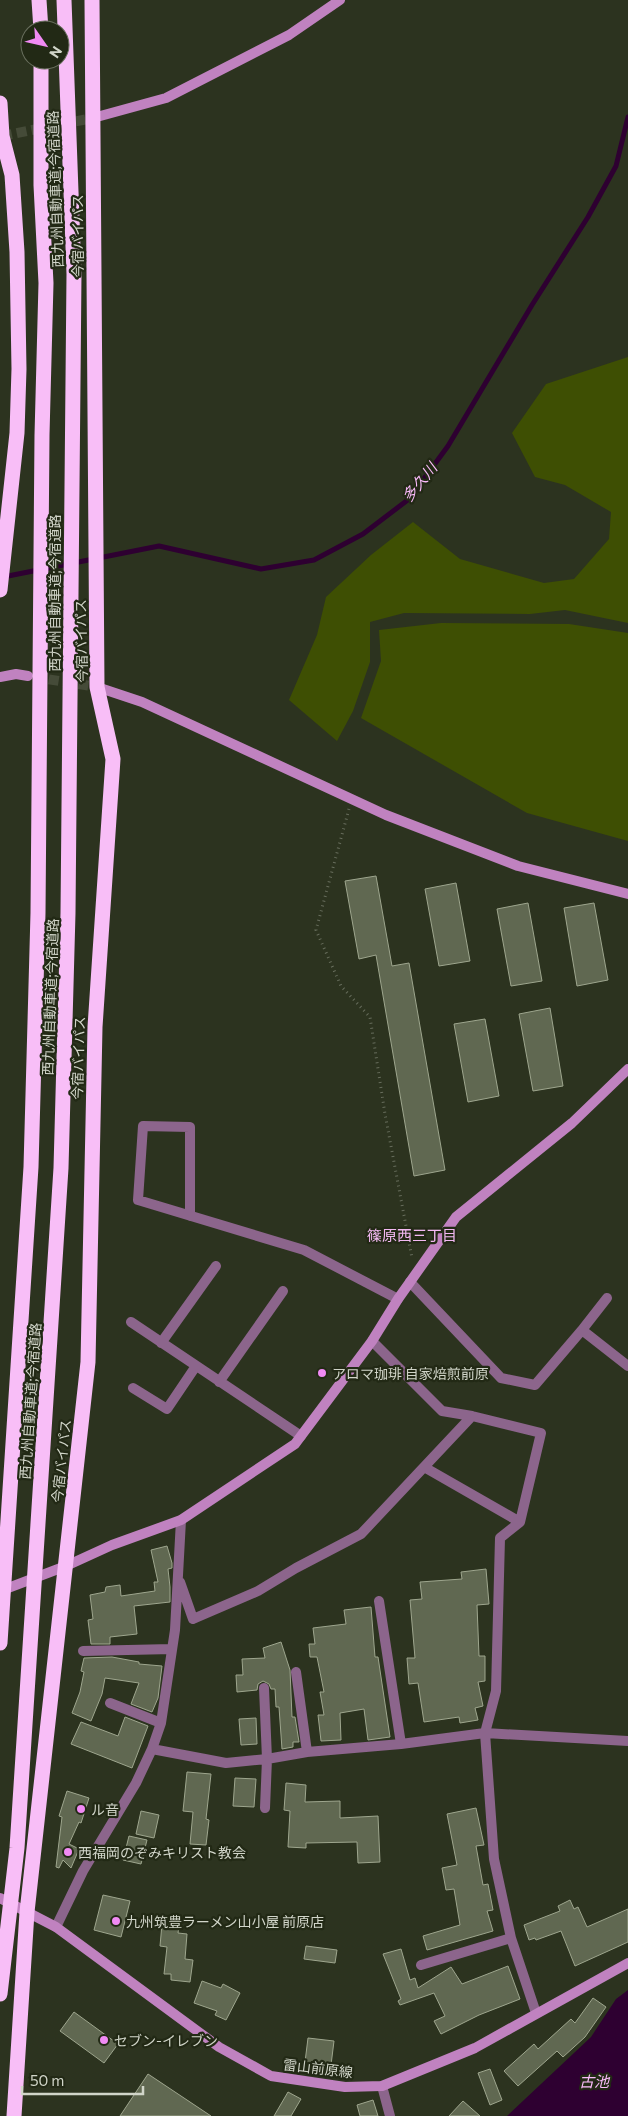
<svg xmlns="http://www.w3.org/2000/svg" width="628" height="2116" viewBox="0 0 628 2116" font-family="Commissioner,'Noto Sans JP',sans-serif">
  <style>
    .green { fill: #3e4f03 }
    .water { fill: #2e0031 }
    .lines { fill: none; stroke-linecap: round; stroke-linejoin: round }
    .stream { stroke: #2e0031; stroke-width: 5 }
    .building { fill: #606851; stroke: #9ea68e }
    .secondary-tunnel { stroke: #454b38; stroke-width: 10; stroke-dasharray: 10 5; stroke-linecap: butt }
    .path { stroke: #676d5c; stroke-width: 3; stroke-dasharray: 1 4; stroke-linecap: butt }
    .street { stroke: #8c658c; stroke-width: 10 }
    .secondary { stroke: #c082c0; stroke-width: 10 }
    .highway { stroke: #f8bef7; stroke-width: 15 }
    .poi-dot { fill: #f18af4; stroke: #222915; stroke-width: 2 }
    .labels { text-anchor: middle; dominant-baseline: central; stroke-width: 4.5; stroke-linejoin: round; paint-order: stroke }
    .street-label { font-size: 14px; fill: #d1d5c9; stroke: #222915 }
    .poi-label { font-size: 14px; fill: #d1d5c9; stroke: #222915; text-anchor: start }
    .water-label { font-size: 15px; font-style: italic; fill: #fabbfa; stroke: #222915 }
    .neighbourhood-label { font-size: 15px; fill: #f3b9f3; stroke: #222915 }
  </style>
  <rect width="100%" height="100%" fill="#2c331f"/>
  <path class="green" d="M628,357V623L565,610L530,614L404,613L370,622V662L353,711L337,741L289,700L317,635L326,597L371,555L413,522L460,559L544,583L574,579L609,539L611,512L565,485L535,477L512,433L546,384Z
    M441,623L569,624L628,633V841L527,813L361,718L381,661L379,630Z"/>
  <path class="water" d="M628,1990V2116H507L591,2037L616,1999Z"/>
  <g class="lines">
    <path class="stream" d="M3,577L159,546L261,569L314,560L363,534L409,499L448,446L532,305L588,217L616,166L628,117"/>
  </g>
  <path class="building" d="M376,876L392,966L409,963L445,1170L414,1176L376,955L359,959L345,881Z
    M456,883L470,961L439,966L425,889Z
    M528,903L542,981L511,986L497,909Z
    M594,903L608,980L577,986L564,908Z
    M550,1008L563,1086L533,1091L519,1014Z
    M485,1019L499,1096L468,1102L454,1024Z
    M167,1546L172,1563V1568L168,1569L170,1587V1602L134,1606L137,1634L110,1637V1644H91L88,1620L93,1619L90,1595L105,1592L106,1587L120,1585L121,1596L155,1591L154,1582H158L151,1550Z
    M486,1569L489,1604L477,1605L479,1656H485V1681L478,1682L483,1706L475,1708L478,1720L460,1723L459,1717L424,1722L418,1683L409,1684L407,1658H415L410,1600L422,1599L420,1582L462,1579L461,1572Z
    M371,1607L375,1657H378L390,1737L368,1740L364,1709L340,1713L341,1740L321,1741L318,1715H324L320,1692H324L317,1657H310L309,1644H315L313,1628L346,1624L344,1610Z
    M281,1642L290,1670L292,1717H295L299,1742H293V1747L282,1749L279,1707H276L275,1689H271L269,1684L263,1681L258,1684L257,1690L237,1692L236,1675H243L242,1659L265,1658L263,1648Z
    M112,1657L139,1662V1664L162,1666L158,1698L152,1712L131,1704L139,1683L105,1678L102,1694L91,1721L72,1713L80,1692L84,1672L81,1671L84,1658Z
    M125,1717L148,1726L132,1768L71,1744L81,1722L118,1736Z
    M256,1718L257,1744L241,1745L239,1719Z
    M187,1772L211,1774L206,1819L209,1820L206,1845L190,1844L193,1812L183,1811Z
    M235,1778L256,1779L254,1807L233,1806Z
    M286,1783L306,1785L305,1802L340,1801V1818L378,1816L380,1862L358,1863L357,1842L306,1843V1848L288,1847L290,1811L284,1810Z
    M67,1791L89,1798L81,1823L79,1822L69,1844L79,1849L71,1868L63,1860L59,1868L56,1867L62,1817L59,1816Z
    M476,1808L484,1845L476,1846L483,1885L488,1884L493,1910L487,1911L493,1931L427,1950L423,1936L460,1925L454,1889L446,1890L442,1868L457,1865L447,1814Z
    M141,1811L159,1815L154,1838L136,1834Z
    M129,1836L147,1840L141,1864L123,1860Z
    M103,1895L130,1901L121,1937L94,1930Z
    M570,1900L574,1909L578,1907L587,1927L628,1909V1942L575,1966L561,1931L536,1940L535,1938L529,1940L524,1925L560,1911L558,1906Z
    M162,1924L179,1926L178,1933L187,1934L185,1959L193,1960L190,1982L171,1980V1974H164L167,1947L160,1946Z
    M306,1946L337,1950L335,1963L304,1959Z
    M401,1949L410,1980L415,1978L418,1988L451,1967L462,1984L508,1966L520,1999L479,2015L441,2034L434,2021L445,2016L434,1993L400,2005L398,2001L401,1999L383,1954Z
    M202,1981L221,1988L223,1984L240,1993L226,2020L215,2015L217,2011L194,2003Z
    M593,1998L606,2007L585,2037L563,2057L557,2051L518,2086L504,2071L534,2044L538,2049L571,2019L575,2023Z
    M74,2012L118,2044L104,2063L60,2031Z
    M308,2038L334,2041L331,2065L305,2062Z
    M490,2069L502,2100L490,2105L478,2073Z
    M148,2074L211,2116H120Z
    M288,2092L301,2099L291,2116H274Z
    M373,2100L378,2116H360L357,2105Z
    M463,2101L480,2116H449Z"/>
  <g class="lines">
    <path class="secondary-tunnel" d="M2,136L93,118
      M34,677L97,687"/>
    <path class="path" d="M349,809L316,930L341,986L370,1017L385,1114L412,1258"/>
    <path class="street" d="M190,1216V1127L143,1126L138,1200L304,1250L398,1299
      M410,1282L501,1378L535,1385L582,1330L628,1366
      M131,1322L301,1436
      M582,1330L607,1298
      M372,1341L442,1411L472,1416L541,1433L520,1522L500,1538L496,1691L485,1733L494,1859L511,1938L536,2013
      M161,1343L216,1266
      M219,1382L283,1291
      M133,1388L167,1409L196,1366
      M424,1467L520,1522
      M180,1582L193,1619L258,1591L296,1568L361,1534L472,1416
      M379,1601L401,1744
      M83,1651L172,1649
      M296,1672L307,1752
      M264,1688L267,1759L265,1808
      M110,1703L161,1723
      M152,1749L226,1763L267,1759L307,1752L401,1744L485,1733L628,1741
      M56,1927L83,1871L136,1783L152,1749L161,1723L175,1630L181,1520
      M421,1965L511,1938
      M382,2086L390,2116"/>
    <path class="secondary" d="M93,118L166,98L289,35L340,0
      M0,677L16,674L28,676
      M97,687L142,702L386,815L518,866L628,894
      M0,1591L66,1566L112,1545L181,1520L295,1444L372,1341L398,1299L456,1217L572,1123L628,1069
      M0,1898L56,1927L219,2047L271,2076L345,2087L382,2086L475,2048L628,1963"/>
    <path class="highway" d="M39,0L41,30
      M0,103L2,136L12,175L17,252L19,369L17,433L0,590
      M0,1643L31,1167L38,913L42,435L46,283L41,185V60
      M0,1994L17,1848L61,1168L68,913L74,274L64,0
      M14,2116L27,1912L88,1362L95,1027L113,759L97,687L92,0"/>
  </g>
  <g class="poi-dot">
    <circle cx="322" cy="1373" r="5"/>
    <circle cx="81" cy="1809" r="5"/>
    <circle cx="68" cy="1852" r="5"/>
    <circle cx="116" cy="1921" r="5"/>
    <circle cx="104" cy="2040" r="5"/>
  </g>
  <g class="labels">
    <g class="street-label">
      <text transform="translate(55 189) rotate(-92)">西九州自動車道;今宿道路</text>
      <text transform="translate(77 236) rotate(-90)">今宿バイパス</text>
      <text transform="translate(54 593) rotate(-90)">西九州自動車道;今宿道路</text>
      <text transform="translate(81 641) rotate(-91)">今宿バイパス</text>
      <text transform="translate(50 997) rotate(-88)">西九州自動車道;今宿道路</text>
      <text transform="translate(78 1058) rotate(-88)">今宿バイパス</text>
      <text transform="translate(30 1401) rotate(-86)">西九州自動車道;今宿道路</text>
      <text transform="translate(61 1461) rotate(-84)">今宿バイパス</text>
      <text transform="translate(318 2068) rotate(7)">雷山前原線</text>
    </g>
    <g class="poi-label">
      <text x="332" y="1373">アロマ珈琲 自家焙煎前原</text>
      <text x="91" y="1809">ル音</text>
      <text x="78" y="1852">西福岡のぞみキリスト教会</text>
      <text x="126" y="1921">九州筑豊ラーメン山小屋 前原店</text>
      <text x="114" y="2040">セブン-イレブン</text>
    </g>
    <g class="water-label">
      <text transform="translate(419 482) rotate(-51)">多久川</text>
      <text x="594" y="2081">古池</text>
    </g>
    <g class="neighbourhood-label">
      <text x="412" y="1235">篠原西三丁目</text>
    </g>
  </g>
  <g transform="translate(45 45) rotate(124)"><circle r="24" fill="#222915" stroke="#686e5d"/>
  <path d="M0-4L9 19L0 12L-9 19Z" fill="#f18af4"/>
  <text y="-8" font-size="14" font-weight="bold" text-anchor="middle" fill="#d1d5c9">N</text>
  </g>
  <path d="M22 2086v8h121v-8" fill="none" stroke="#d1d5c9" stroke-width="2.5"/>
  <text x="30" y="2086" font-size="15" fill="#d1d5c9" stroke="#222915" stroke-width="4" paint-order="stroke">50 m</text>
</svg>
